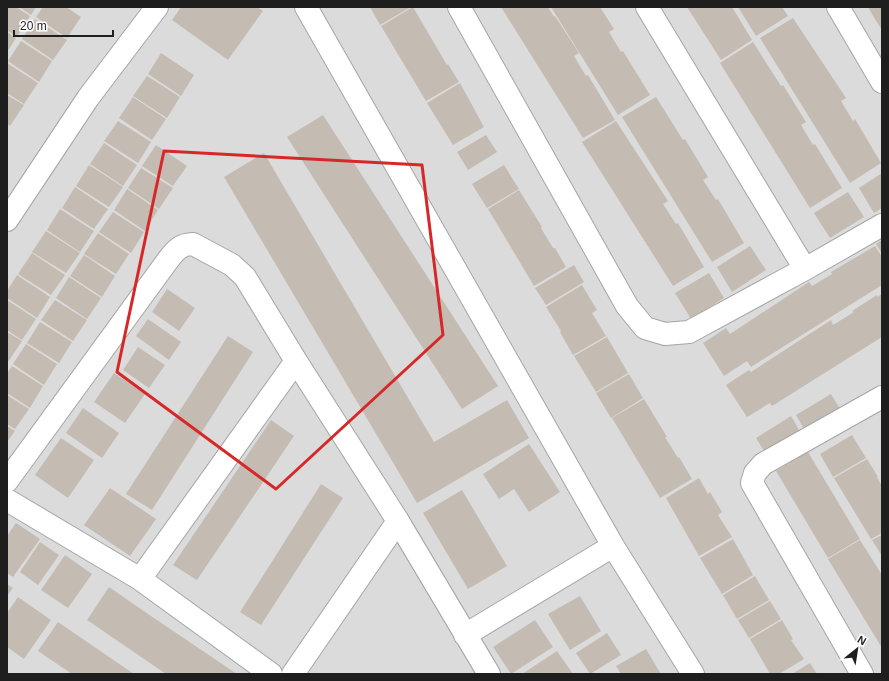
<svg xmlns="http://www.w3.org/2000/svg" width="889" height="681" viewBox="0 0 889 681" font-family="Arial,sans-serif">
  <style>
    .residential { fill: #dcdbdb }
    .building { fill: #c4bcb3 }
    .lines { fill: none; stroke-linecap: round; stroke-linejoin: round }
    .minor-casing { stroke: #a5a5a5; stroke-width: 24 }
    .minor { stroke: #fff; stroke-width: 22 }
    .marked { fill: none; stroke: #d62828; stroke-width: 3; stroke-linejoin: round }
  </style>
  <rect width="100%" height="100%" fill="#efede4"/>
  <path class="residential" d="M7,7H882V674H7Z"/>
  <path class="building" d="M7,7H16L30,16L17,37L7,30Z
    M19,7H36L31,15Z
    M43,7H66L81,17L67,38L36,17Z
    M181,7H257L263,11L228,60L172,20Z
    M370,7H411L380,25Z
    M413,7L447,65L448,64L459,82L426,101L381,26Z
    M501,7H548L554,17L555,16L579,53L574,56L586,76L588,75L615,120L583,138Z
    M551,7H600L614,29L609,32L621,52L623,51L650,95L618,115Z
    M687,7H732L752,40L721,60Z
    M738,7H782L788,16L756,36Z
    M868,7H882V30L873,16Z
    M793,18L846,98L841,101L853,121L855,119L881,163L850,183L760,38Z
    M35,19L67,40L53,60L22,39Z
    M7,32L16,38L7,52Z
    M21,41L52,61L39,82L8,61Z
    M753,42L781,86L783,85L806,122L801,125L813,145L815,144L842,188L810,208L720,63Z
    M161,53L194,75L181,96L148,74Z
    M7,63L38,83L24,104L7,93Z
    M147,76L180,97L167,118L133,96Z
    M460,83L484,127L453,145L427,103Z
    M7,95L24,105L10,126L7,124Z
    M133,97L166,119L152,140L119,118Z
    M656,97L683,140L685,139L708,177L703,180L716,200L718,199L744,243L712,262L622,117Z
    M323,115L498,386L462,409L287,137Z
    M118,121L151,142L138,163L104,141Z
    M616,121L668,201L663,204L676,224L678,223L704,267L673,286L582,142Z
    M486,135L497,152L468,170L457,152Z
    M104,143L137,165L123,186L90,164Z
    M156,145L187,166L173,186L142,166Z
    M264,153L434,442L507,400L529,438L417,503L224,177Z
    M89,165L123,187L109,207L76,186Z
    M504,165L519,189L487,208L472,184Z
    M141,168L173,188L159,209L128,188Z
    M882,173V208L874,213L859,188Z
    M75,187L108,209L94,229L62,208Z
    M127,189L158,210L145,231L114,210Z
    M519,190L542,227L541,228L553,248H555L566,267L534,286L488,209Z
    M848,192L864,217L830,238L814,213Z
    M60,209L94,231L80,252L47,230Z
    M113,212L144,232L131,253L99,232Z
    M46,231L80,253L66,273L32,252Z
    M98,233L129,254L116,274L84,254Z
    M882,240V254L876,244Z
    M750,246L766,270L732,292L717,267Z
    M875,246L882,257V285L751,367L747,361L724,376L703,343L726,328L730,334L809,282L812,286L832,274L831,272Z
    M32,253L65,275L51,295L18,274Z
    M84,255L115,276L102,297L70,276Z
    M574,265L584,282L546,305L535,288Z
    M709,273L724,298L691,319L675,293Z
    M17,275L50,297L37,318L7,298V291Z
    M69,277L101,298L87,319L56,298Z
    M582,285L597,310L592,313L606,336L573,355L560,332L561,331L546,307Z
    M167,289L195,308L179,331L152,312Z
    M882,294V337L772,406L770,403L747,417L726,385L749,370L751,372L831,320L833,325L854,312L852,311L877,295V297Z
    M7,300L36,319L22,340L7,330Z
    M55,300L87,320L73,341L41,320Z
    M148,319L181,342L169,360L136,336Z
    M40,322L72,342L59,363L27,343Z
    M7,332L22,341L8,362L7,361Z
    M228,336L253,352L152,510L126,494Z
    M607,337L628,373L596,392L574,356Z
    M26,344L57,364L44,385L13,364Z
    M138,347L165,365L149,388L123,370Z
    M12,366L43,386L30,408L7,393V373Z
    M114,373L145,394L125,423L94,402Z
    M629,374L643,398L611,418L596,393Z
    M831,394L842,412L807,434L796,415Z
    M7,395L29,409L15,429L7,424Z
    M644,399L667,437H665L678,458L679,457L692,479L660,498L612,418Z
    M83,408L119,433L102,458L66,433Z
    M791,416L802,435L767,456L756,438Z
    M271,420L294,436L197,580L173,565Z
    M7,426L15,431L7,442Z
    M852,435L866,458L833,477L820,454Z
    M61,438L94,460L68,498L35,475Z
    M529,444L560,492L529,512L514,489L499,499L483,474Z
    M808,452L860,539L828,558L776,471Z
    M867,459L878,477H877L882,486V533L871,539L834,478Z
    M699,478L708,494L710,492L722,512L718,515L732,537L699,556L666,498Z
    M321,484L343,498L261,625L240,612Z
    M110,488L156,519L130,556L84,525Z
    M462,490L507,566L468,589L423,513Z
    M16,523L40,539L13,577L7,573V536Z
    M882,535V556L872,540Z
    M733,539L753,575L722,594L700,558Z
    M860,540L882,575L881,576L882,648L828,559Z
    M40,542L59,555L38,585L20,572Z
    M65,555L92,574L68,608L41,590Z
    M755,576L769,600L737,619L723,595Z
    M7,584L13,588L7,596Z
    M109,587L151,616L237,674H166L87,620Z
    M580,596L601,631L570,650L548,614Z
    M18,597L51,620L24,659L7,647V613Z
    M770,601L781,619L749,638L738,620Z
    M535,620L553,647L511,674L493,647Z
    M782,620L793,639L791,640L804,659L779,674H770L750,639Z
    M58,622L134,674H72L38,651Z
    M607,633L621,655L590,674L576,653Z
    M646,649L661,674H621L616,666Z
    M557,651L573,674H522Z
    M810,663L817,674H792Z"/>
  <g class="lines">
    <g class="minor-casing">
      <path id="minor" d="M306,7L613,546L693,674
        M459,7L627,306L645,328L665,334L689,332L805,269L882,225
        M647,7L805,269
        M838,7L882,82
        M7,220L88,98L157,7
        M7,481L168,260C175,251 180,244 193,244L232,265L245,277L296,361L398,521L489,674
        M7,500L140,579L271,674
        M140,579L296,361
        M465,635L613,546
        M293,674L398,521
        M862,674L752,483L755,473L763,464L882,397"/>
    </g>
    <use href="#minor" class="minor"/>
  </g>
  <path class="marked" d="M164,151L422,165L443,335L276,489L117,372Z"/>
  <rect width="889" height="681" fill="none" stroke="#1e1e1e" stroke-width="16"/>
  <g transform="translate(857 649) rotate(30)" stroke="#ffffff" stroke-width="3" paint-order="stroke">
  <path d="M0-3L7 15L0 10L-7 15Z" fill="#1e1e1e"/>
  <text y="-6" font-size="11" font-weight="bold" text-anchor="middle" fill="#1e1e1e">N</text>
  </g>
  <path d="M14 30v6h99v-6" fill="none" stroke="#1e1e1e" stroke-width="2"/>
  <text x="20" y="30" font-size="12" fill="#1e1e1e" stroke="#ffffff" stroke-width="3" paint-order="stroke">20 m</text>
</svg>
